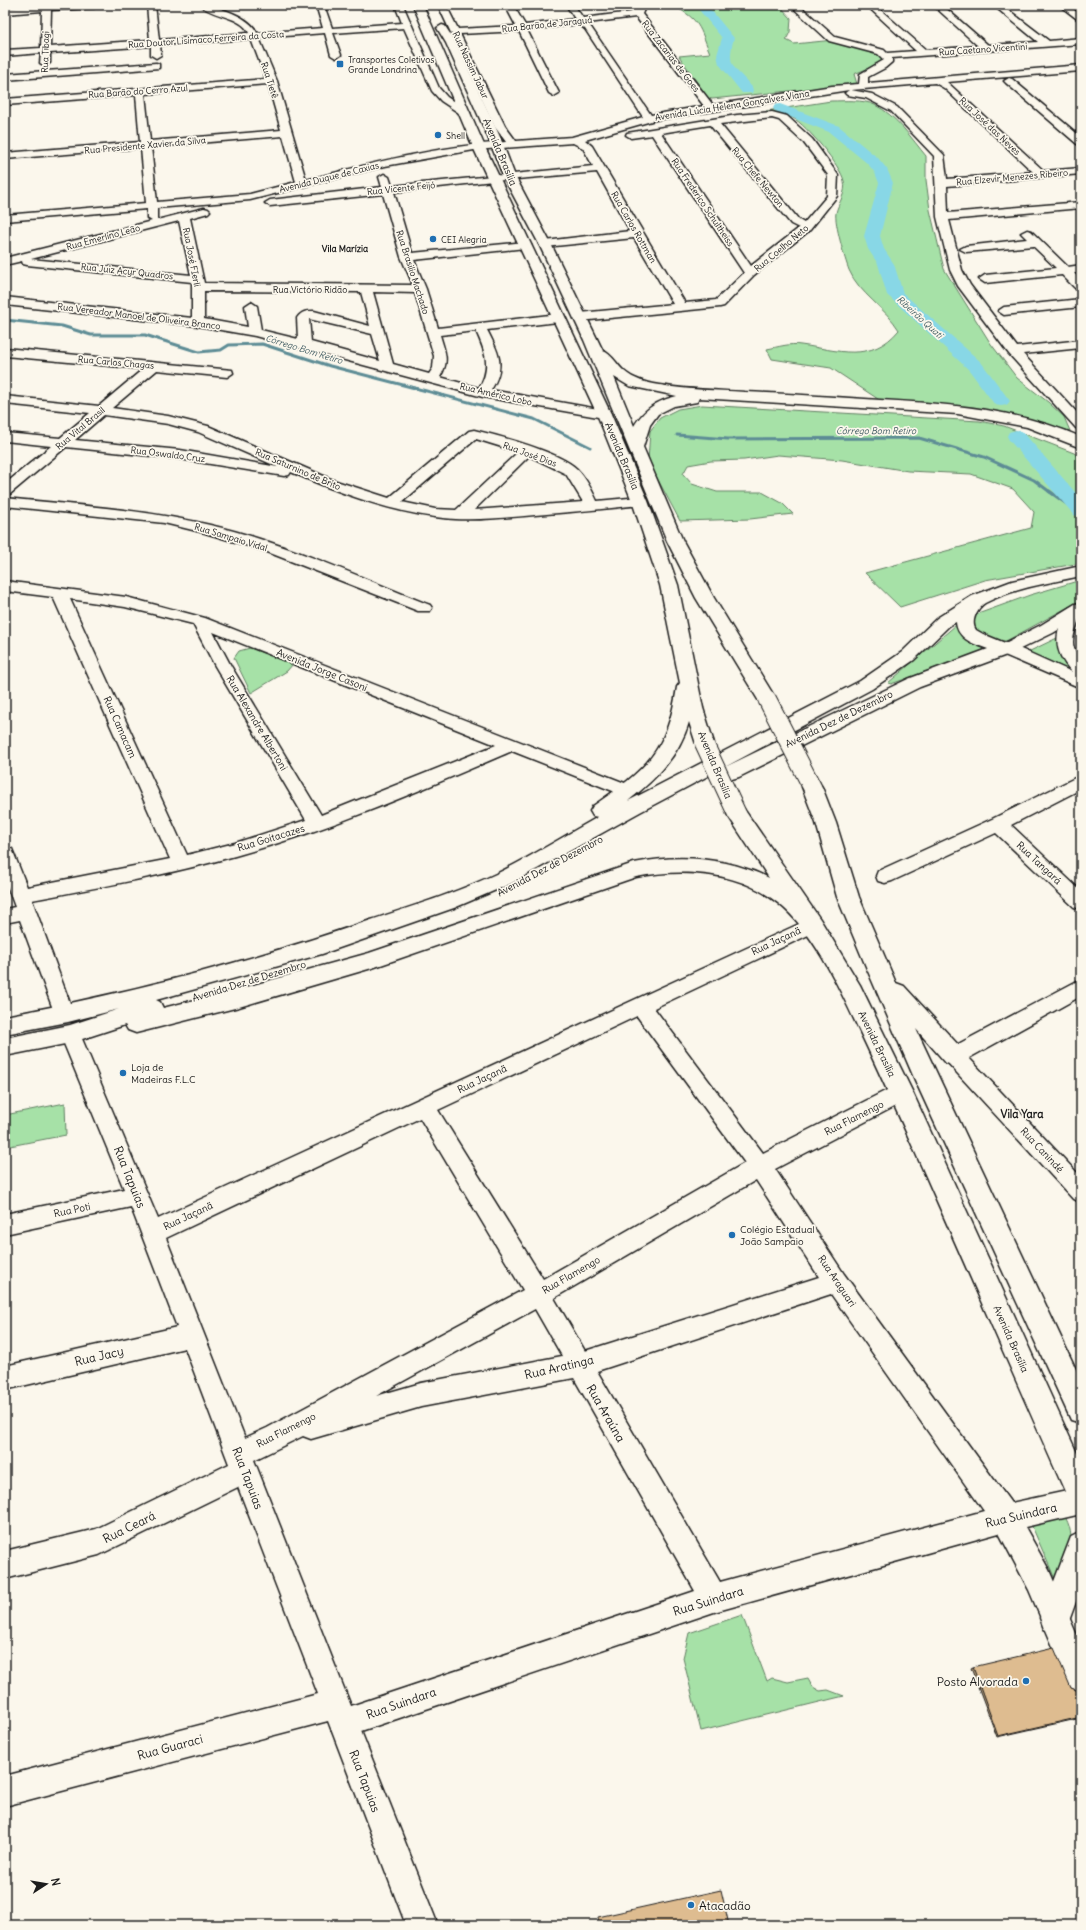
<svg xmlns="http://www.w3.org/2000/svg" width="1086" height="1930" viewBox="0 0 1086 1930" font-family="Delius,sans-serif">
  <style>
    .green { fill: #a6e1a7; stroke: #617e62 }
    .lines { fill: none; stroke-linecap: round; stroke-linejoin: round }
    .stream-far1 { stroke: #5d8c95; stroke-width: 3 }
    .stream { stroke: #5d8c95; stroke-width: 3.5 }
    .river { fill: #88d7e6; fill-rule: evenodd }
    .minor-casing { stroke: #1c1c1c; stroke-width: 3 }
    .highway-casing { stroke: #1c1c1c; stroke-width: 3 }
    .minor { fill: #fbf7ec; fill-rule: evenodd }
    .highway { fill: #fbf7ec; fill-rule: evenodd }
    .highway-bridge-casing { stroke: #1c1c1c; stroke-width: 20; stroke-linecap: butt }
    .highway-bridge { stroke: #fbf7ec; stroke-width: 18 }
    .wall { fill: #bfa27c; stroke: #1c1c1c }
    .building { fill: #debc90; stroke: #1c1c1c }
    .poi-dot { fill: #1f6fb2; stroke: #fbf7ec; stroke-width: 1.5 }
    .labels { text-anchor: middle; dominant-baseline: central; stroke-width: 3.5; stroke-linejoin: round; paint-order: stroke }
    .far-street-label { font-size: 9px; fill: #1c1c1c; stroke: #fbf7ec }
    .far-poi-label { font-size: 9px; fill: #1c1c1c; stroke: #fbf7ec; text-anchor: start }
    .far-neighbourhood-label { font-size: 9px; font-weight: bold; fill: #1c1c1c; stroke: #fbf7ec }
    .far-water-label { font-size: 9px; font-style: italic; fill: #425d63; stroke: #fbf7ec }
    .street-label { font-size: 10px; fill: #1c1c1c; stroke: #fbf7ec }
    .poi-label { font-size: 10px; fill: #1c1c1c; stroke: #fbf7ec; text-anchor: start }
    .neighbourhood-label { font-size: 11px; font-weight: bold; fill: #1c1c1c; stroke: #fbf7ec }
    .near-street-label { font-size: 12px; fill: #1c1c1c; stroke: #fbf7ec }
    .near-poi-label { font-size: 12px; fill: #1c1c1c; stroke: #fbf7ec; text-anchor: end }
  </style>
  <rect width="100%" height="100%" fill="#fbf7ec"/>
  <filter id="ink" filterUnits="userSpaceOnUse"><feTurbulence type="fractalNoise" baseFrequency=".025" numOctaves="2"/><feDisplacementMap in="SourceGraphic" scale="8" xChannelSelector="R" yChannelSelector="G"/><feConvolveMatrix kernelMatrix="1 2 1 2 8 2 1 2 1" color-interpolation-filters="sRGB"/></filter>
  <g filter="url(#ink)">
    <path class="green" d="M690,5H779L791,18L790,32L786,40L794,44L834,40L880,54L884,62L854,74L857,84L712,99L708,98L679,56L710,53C701,32 701,21 679,9Z
      M831,101C845,101 863,99 875,105C896,115 912,139 926,156V180L930,210L944,269L991,344L1017,378L1048,402L1064,417L1070,431L993,410L881,401L831,368L772,359L767,349C778,347 790,343 801,345C837,350 871,364 899,330C886,308 859,294 849,270C845,260 834,222 836,213C838,203 847,193 844,181C841,166 806,125 793,118C786,114 774,113 766,111Z
      M702,405L979,421L1004,426L1074,453L1081,458V563L985,580L900,607L865,573L1031,528L1034,512L1013,489L971,474L908,471L842,460L778,455L744,460L711,461L688,465L683,474L692,484L717,492H762L782,503L793,514L750,519L680,521L648,461L650,431L660,418L678,409Z
      M1081,580V600L1008,640C995,645 982,636 973,628L972,619L975,615L1030,595Z
      M956,625L967,639L990,649L891,684L888,683Z
      M1057,638L1058,647L1081,679L1065,668L1028,652Z
      M250,648L293,664L287,671L251,693L234,658L239,651Z
      M65,1103L66,1135L5,1147V1115Z
      M1063,1513C1079,1540 1068,1555 1055,1579L1031,1524Z
      M742,1615L767,1681L772,1678L788,1682L808,1678L813,1687L820,1691L828,1690L844,1696L701,1731L683,1658L689,1633Z"/>
    <g class="lines">
      <path class="stream-far1" d="M5,320L62,326L91,335H145L199,352L221,350L229,345L262,344L330,366L534,419L590,447
        M677,435L728,439L919,438L984,457L1034,480L1050,492"/>
      <path class="stream" d="M1049,491L1081,514"/>
      <path class="river" d="M695,5H707L734,38C726,67 734,66 752,87L753,90L752,93H742L719,64L717,55L722,38Z
        M780,104L839,126L878,158L887,169L893,183L880,236L884,249L894,264L903,293L981,362L1010,401L1007,405L1001,406L995,405L969,370L887,295L878,264L868,249L864,236L879,183L875,173L868,164L829,132L775,111L773,108L775,105Z
        M1016,430L1023,432L1081,499V517L1074,515L1009,440L1007,436L1009,432Z"/>
      <g class="minor-casing">
        <path id="minor" d="M43,5H98L94,8L51,10L50,47L150,40L147,5H155L159,40L249,33C242,16 212,17 200,5C216,5 251,17 257,33L323,28L316,5H324L332,28L402,23L395,5H403L439,88L447,97L470,113L468,115H462L441,101L432,91L404,28L333,33L341,55L336,58L331,55L325,33L259,38L277,81L306,180C372,163 438,146 506,142L495,127L438,5H446L458,29L516,26L505,5H513L525,25L575,19L566,5H574L583,18L632,12L627,5H635L637,7L638,5H646L642,14L713,105L832,86L859,84L860,74L884,60L878,54L829,41L790,5H799L835,37L884,50L887,53L916,51L866,5H875L926,50L978,46L933,5H942L988,45L1038,42L993,5H1002L1049,41L1081,38V44L892,58V62L885,68L868,77V83L1081,65V71L947,82L1044,171L1081,168V174L947,186L948,213L1081,202V208L949,220L962,270L970,285L1017,347L1081,340V348L1023,354L1081,417V429L1076,428L1009,354L958,286L950,270L937,217L934,156L891,111L866,98L847,95L845,93L849,90L655,120L585,140L592,146L685,303L716,300L744,273L652,135L631,138L626,135L627,133L737,115L772,112L787,116L812,139L838,175L837,196L810,230L754,275L724,306L720,307L580,321L576,320L574,317L576,314L580,313L673,304L634,238L545,247L539,244L545,241L630,231L597,172L493,181L394,192L412,253L525,242L531,245L525,248L414,260L426,289L438,328L558,314L564,318L558,322L487,330C499,353 506,366 491,390L604,410L609,411L611,414L609,417L604,418L483,397L255,336L198,326L5,305V297L192,318V282L27,265L23,264L22,261L5,265V258L152,221L147,218V209L5,221V215L146,203L141,148L5,159V153L140,142L136,95L5,105V99L266,79L251,39L160,45L161,55L156,58L151,55V46L50,53V63L45,66L40,63L41,53L5,56V50L41,48L42,11L5,14V8ZM636,17L704,106L651,115L588,23ZM579,24L585,29L643,117L572,137L516,141L505,126L460,34L519,31L549,93L554,96L559,93L527,30ZM935,83L944,88L1033,172L947,179L944,155L897,107L872,94L851,90ZM268,84L281,130L150,141L145,94ZM772,118L779,120L804,143L828,175L827,196L804,223L799,220L720,124ZM710,125L791,224L799,228L751,266L661,133ZM283,136L296,182L250,194L157,202L151,147ZM573,143L583,148L593,166L392,186L389,177L384,174L379,177L382,187L270,200L265,203L270,206L383,194L401,257L413,285L204,283L190,218L208,213L210,211L208,209L204,208L157,220V208L250,200L385,166L474,150ZM179,221L191,275L31,259ZM204,291L361,292L370,326L314,311C306,311 302,311 297,318L298,339L261,330L257,306L251,302L245,306L248,327L204,319ZM373,292L415,293L434,356L433,368L429,374L393,364ZM309,319L372,334L380,361L311,342ZM476,331C485,351 492,367 479,388L440,377C450,361 445,352 440,335Z
          M1059,5H1068L1081,15V22Z
          M156,63L159,64V68L5,80V74Z
          M1009,78L1012,79L1081,137V145L1077,144L1006,83L1004,81Z
          M1027,230L1031,231L1068,267L1081,265V273H1074L1081,280V291L1077,290L1062,275L985,283L979,279L985,275L1056,268L1033,246L966,252L960,249L966,246L1027,239L1021,233Z
          M1081,299V307L1004,315L998,311L1004,307Z
          M5,348L232,370L233,373L227,377L157,370L112,408L168,416L208,426L333,480L389,498L469,431L474,430C499,436 560,452 577,469C586,478 592,490 597,501L640,497L645,498L647,501L645,504L640,505C605,509 570,512 535,515C502,518 467,522 435,517C385,510 337,492 291,472L289,475L284,476L180,459L66,447L10,494L5,495V484L51,446L5,441V433L60,438L90,413L5,404V396L99,406L143,369L5,356ZM104,415L168,424L198,432L278,467L180,450L75,440ZM476,439L518,452L456,510L435,509L402,502ZM529,456L566,474L583,502L474,510Z
          M5,498C73,505 143,509 210,525C284,542 359,577 430,605L432,608L430,611H418L265,551L205,533L164,523L5,506Z
          M5,581L126,597L205,618L635,787L638,791L635,795L629,797L623,795L512,751C421,790 330,830 235,856C168,875 100,887 32,900L74,1014L71,1020L64,1022L57,1020L20,920L5,923V909L15,907L5,880V847L12,849L14,854L27,887L170,859L53,597L5,591ZM70,599L125,607L193,624L215,666L306,820L235,843L187,855ZM213,632L496,745L321,815L231,666Z
          M1075,606L1081,608C1081,620 1073,630 1073,642C1073,651 1079,656 1081,663C1083,670 1081,680 1081,688L1000,653L998,649L1000,645L1006,644L1012,645L1072,672C1052,651 1054,631 1069,608Z
          M1081,775V789L1011,825L1081,891V909L1074,907L996,833L892,881L885,883L878,881L876,876L878,871L992,819Z
          M812,918L819,920L822,925L819,930L654,1008L763,1153L893,1087L901,1084L909,1087L912,1093L909,1099L775,1169L844,1274L1011,1503L1081,1488V1514L1025,1527L1049,1570L1081,1645V1693L1071,1689L1029,1590L999,1533L714,1612L361,1731L438,1925H406L328,1721L5,1806V1776L318,1694L238,1487L99,1555L5,1579V1551L96,1529L229,1464L185,1348L5,1390V1366L177,1327L131,1207L5,1234V1214L124,1189L60,1034L63,1028L70,1026L77,1028L80,1034L158,1219ZM637,1016L745,1163L543,1279L438,1110ZM420,1118L523,1290L267,1428L245,1438L166,1238ZM756,1180L819,1277L585,1351L554,1298ZM831,1294L984,1511L720,1582L597,1371ZM535,1309L562,1356L421,1383L376,1396ZM574,1378L695,1591L351,1706L254,1460L303,1436L311,1439L421,1407Z
          M1081,979V996L969,1058L1081,1177V1202L1073,1199L947,1062L943,1056L947,1050Z"/>
      </g>
      <g class="highway-casing">
        <path id="highway" d="M413,5H423L485,147L611,414L648,501L678,585L703,708L714,743L711,747L704,749L697,747L689,722C679,756 655,780 628,801L860,681L902,652L937,618L972,596L1012,581L1081,566V576C1050,583 1013,588 985,603C977,608 970,622 976,630L983,634L1005,643L1041,625L1075,604L1081,603V616L1053,633L1012,653L920,687L739,777L732,779L725,777L722,772L725,767L908,679L988,649C974,644 957,639 956,622L949,626L914,660L872,689L640,812L510,884L454,908L322,954L156,1000L160,1002L163,1008L239,989L369,953L634,863C679,854 727,857 769,878L727,814L730,809L737,807L744,809L820,919L860,985L913,1093L1081,1462V1509L1071,1505C1019,1388 968,1271 916,1154C898,1114 880,1074 861,1034C841,992 815,932 778,903C739,871 683,868 636,877L372,968L239,1007L136,1033L128,1030L125,1025L70,1043L5,1056V1038L70,1025L119,1009L68,1022L5,1034V1016C129,993 252,961 371,920C413,906 456,893 496,874C531,857 564,836 598,817L593,816L590,811L593,806C646,769 667,753 677,687L680,683L660,585L632,501L597,414L473,147Z
          M442,25L445,26L456,43L500,137L515,176L551,244L603,351C611,353 617,365 624,371C634,380 647,383 660,385C688,390 716,390 745,392C790,394 835,397 880,400C950,404 1017,409 1081,437V448L1027,427L958,414L699,398L697,402L674,406L658,414L650,425L643,447L683,541L714,598L776,699L774,703L767,705L760,703L696,598L667,541L584,340L539,244L503,176L488,137L446,43L437,28ZM614,377L629,386L677,396C657,401 645,408 634,426Z
          M812,780L819,782L822,787L836,823L859,897L896,983L904,986L962,1049L966,1056L962,1063L954,1065L946,1063L916,1029L1081,1380V1423L1071,1420L915,1080L867,969L837,897L816,823L802,787L805,782Z
          M1081,1532V1588L1066,1629L1055,1633L1044,1629L1040,1618L1071,1537Z"/>
      </g>
      <use href="#minor" class="minor"/>
      <use href="#highway" class="highway"/>
      <g class="highway-bridge-casing">
        <path id="highway-bridge" d="M767,699L812,787
          M704,743L737,814"/>
      </g>
      <use href="#highway-bridge" class="highway-bridge"/>
    </g>
    <path class="wall" d="M973,1667L1071,1688L1081,1692V1718L997,1737L971,1668Z"/>
    <path class="building" d="M1054,1648L1071,1688L1081,1692V1717L998,1736L973,1667Z
      M721,1890L729,1925H599L598,1917Z"/>
  </g>
  <g class="poi-dot">
    <rect x="336" y="60" width="8" height="8" rx="2"/>
    <circle cx="438" cy="135" r="4"/>
    <circle cx="433" cy="239" r="4"/>
    <circle cx="123" cy="1073" r="4"/>
    <circle cx="732" cy="1235" r="4"/>
    <circle cx="1026" cy="1681" r="4"/>
    <circle cx="691" cy="1905" r="4"/>
  </g>
  <g class="labels">
    <g class="far-street-label">
      <text transform="translate(547 24) rotate(-6)">Rua Barão de Jaraguá</text>
      <text transform="translate(206 39) rotate(-4)">Rua Doutor Lisímaco Ferreira da Costa</text>
      <text transform="translate(983 49) rotate(-4)">Rua Caetano Vicentini</text>
      <text transform="translate(45 52) rotate(-88)">Rua Tibagi</text>
      <text transform="translate(671 56) rotate(52)">Rua Zacarias de Goes</text>
      <text transform="translate(471 65) rotate(65)">Rua Nassim Jabur</text>
      <text transform="translate(270 80) rotate(72)">Rua Tietê</text>
      <text transform="translate(138 91) rotate(-4)">Rua Barão do Cerro Azul</text>
      <text transform="translate(732 105) rotate(-9)">Avenida Lúcia Helena Gonçalves Viana</text>
      <text transform="translate(990 126) rotate(43)">Rua José das Neves</text>
      <text transform="translate(145 145) rotate(-5)">Rua Presidente Xavier da Silva</text>
      <text transform="translate(329 177) rotate(-14)">Avenida Duque de Caxias</text>
      <text transform="translate(758 177) rotate(50)">Rua Chefe Newton</text>
      <text transform="translate(1012 177) rotate(-5)">Rua Elzevir Menezes Ribeiro</text>
      <text transform="translate(401 188) rotate(-6)">Rua Vicente Feijó</text>
      <text transform="translate(703 202) rotate(56)">Rua Frederico Schultheiss</text>
      <text transform="translate(634 227) rotate(60)">Rua Carlos Rottman</text>
      <text transform="translate(103 237) rotate(-15)">Rua Emerlino Leão</text>
      <text transform="translate(781 248) rotate(-40)">Rua Coelho Neto</text>
      <text transform="translate(192 257) rotate(79)">Rua José FIerli</text>
      <text transform="translate(127 271) rotate(6)">Rua Juiz Acyr Quadros</text>
      <text transform="translate(413 272) rotate(72)">Rua Brasilio Machado</text>
      <text x="310" y="289">Rua Victório Ridão</text>
      <text transform="translate(139 316) rotate(7)">Rua Vereador Manoel de Oliveira Branco</text>
      <text transform="translate(116 362) rotate(5)">Rua Carlos Chagas</text>
      <text transform="translate(496 394) rotate(13)">Rua Américo Lobo</text>
      <text transform="translate(80 428) rotate(-40)">Rua Vital Brasil</text>
      <text transform="translate(168 454) rotate(7)">Rua Oswaldo Cruz</text>
      <text transform="translate(530 454) rotate(20)">Rua José Dias</text>
      <text transform="translate(298 469) rotate(23)">Rua Saturnino de Brito</text>
      <text transform="translate(231 537) rotate(17)">Rua Sampaio Vidal</text>
    </g>
    <g class="far-poi-label">
      <text x="348" y="59">Transportes Coletivos<tspan x="348" dy="10">Grande Londrina</tspan></text>
      <text x="446" y="135">Shell</text>
      <text x="441" y="239">CEI Alegria</text>
    </g>
    <g class="far-neighbourhood-label">
      <text x="345" y="248">Vila Marízia</text>
    </g>
    <g class="far-water-label">
      <text transform="translate(920 317) rotate(42)">Ribeirão Quati</text>
      <text transform="translate(304 349) rotate(17)">Córrego Bom Retiro</text>
      <text x="876" y="430">Córrego Bom Retiro</text>
    </g>
    <g class="street-label">
      <text transform="translate(500 152) rotate(67)">Avenida Brasília</text>
      <text transform="translate(622 456) rotate(67)">Avenida Brasília</text>
      <text transform="translate(322 670) rotate(22)">Avenida Jorge Casoni</text>
      <text transform="translate(839 719) rotate(-26)">Avenida Dez de Dezembro</text>
      <text transform="translate(257 723) rotate(59)">Rua Alexandre Albertoni</text>
      <text transform="translate(120 727) rotate(66)">Rua Camacam</text>
      <text transform="translate(715 765) rotate(67)">Avenida Brasília</text>
      <text transform="translate(271 838) rotate(-17)">Rua Goitacazes</text>
      <text transform="translate(1039 863) rotate(43)">Rua Tangará</text>
      <text transform="translate(550 866) rotate(-28)">Avenida Dez de Dezembro</text>
      <text transform="translate(776 941) rotate(-25)">Rua Jaçanã</text>
      <text transform="translate(249 981) rotate(-17)">Avenida Dez de Dezembro</text>
      <text transform="translate(877 1044) rotate(64)">Avenida Brasília</text>
      <text transform="translate(482 1079) rotate(-25)">Rua Jaçanã</text>
      <text transform="translate(854 1118) rotate(-27)">Rua Flamengo</text>
      <text transform="translate(1042 1150) rotate(47)">Rua Canindé</text>
      <text transform="translate(72 1210) rotate(-12)">Rua Poti</text>
      <text transform="translate(188 1216) rotate(-25)">Rua Jaçanã</text>
      <text transform="translate(571 1275) rotate(-30)">Rua Flamengo</text>
      <text transform="translate(837 1281) rotate(56)">Rua Araguari</text>
      <text transform="translate(1011 1339) rotate(66)">Avenida Brasília</text>
      <text transform="translate(286 1430) rotate(-27)">Rua Flamengo</text>
    </g>
    <g class="poi-label">
      <text x="131" y="1067">Loja de<tspan x="131" dy="12">Madeiras F.L.C</tspan></text>
      <text x="740" y="1229">Colégio Estadual<tspan x="740" dy="12">João Sampaio</tspan></text>
    </g>
    <g class="neighbourhood-label">
      <text x="1022" y="1114">Vila Yara</text>
    </g>
    <g class="near-street-label">
      <text transform="translate(130 1177) rotate(68)">Rua Tapuias</text>
      <text transform="translate(99 1356) rotate(-13)">Rua Jacy</text>
      <text transform="translate(559 1367) rotate(-13)">Rua Aratinga</text>
      <text transform="translate(606 1413) rotate(60)">Rua Araúna</text>
      <text transform="translate(248 1478) rotate(69)">Rua Tapuias</text>
      <text transform="translate(1021 1515) rotate(-13)">Rua Suindara</text>
      <text transform="translate(129 1527) rotate(-26)">Rua Ceará</text>
      <text transform="translate(708 1601) rotate(-17)">Rua Suindara</text>
      <text transform="translate(401 1703) rotate(-19)">Rua Suindara</text>
      <text transform="translate(170 1747) rotate(-15)">Rua Guaraci</text>
      <text transform="translate(365 1781) rotate(69)">Rua Tapuias</text>
    </g>
    <g class="near-poi-label">
      <text x="1018" y="1681">Posto Alvorada</text>
      <text x="699" y="1905" text-anchor="start">Atacadão</text>
    </g>
  </g>
  <rect width="1086" height="1930" fill="none" stroke="#fbf7ec" stroke-width="20"/>
  <rect x="10" y="10" width="1066" height="1910" fill="none" stroke="#1c1c1c" stroke-width="1.5" filter="url(#ink)"/>
  <g transform="translate(46 1884) rotate(78)" stroke="#fbf7ec" stroke-width="3" paint-order="stroke">
  <path d="M0-3L7 15L0 10L-7 15Z" fill="#1c1c1c"/>
  <text y="-6" font-size="11" font-weight="bold" text-anchor="middle" fill="#1c1c1c">N</text>
  </g>
</svg>
